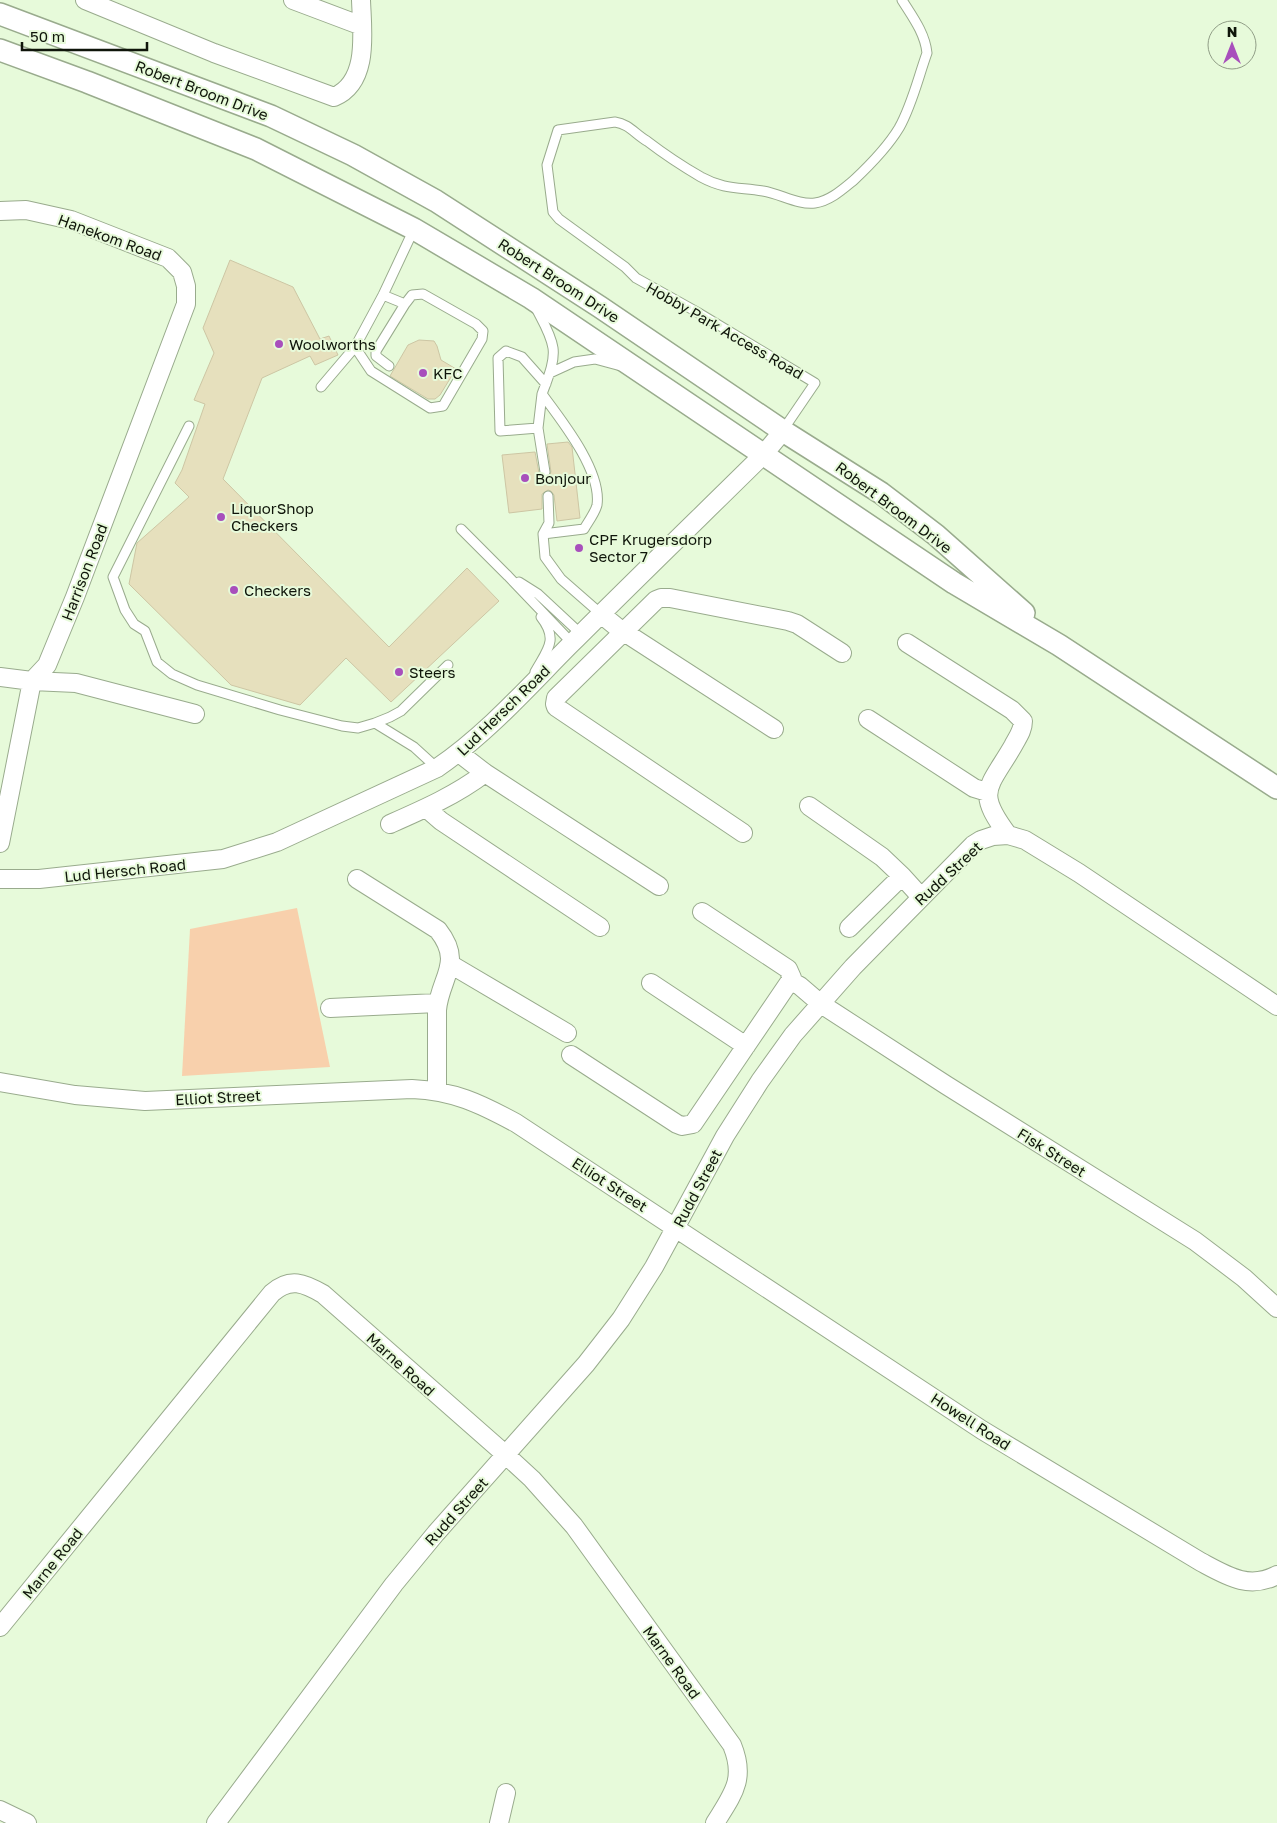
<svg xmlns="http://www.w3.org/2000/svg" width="1277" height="1823" viewBox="0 0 1277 1823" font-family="'Golos Text',sans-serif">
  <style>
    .green { fill: #f8d0ac }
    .building { fill: #e6e0bd; stroke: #cdc6a4 }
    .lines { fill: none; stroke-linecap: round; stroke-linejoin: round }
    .service-casing { stroke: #99ab8d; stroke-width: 11 }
    .minor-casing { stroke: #99ab8d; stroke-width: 20 }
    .tertiary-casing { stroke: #99ab8d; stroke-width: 24 }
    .service { stroke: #fff; stroke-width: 9 }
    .minor { stroke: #fff; stroke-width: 18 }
    .tertiary { stroke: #fff; stroke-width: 21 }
    .poi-dot { fill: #a84fbc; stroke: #e7fada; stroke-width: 2 }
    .labels { text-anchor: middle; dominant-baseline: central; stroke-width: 4; stroke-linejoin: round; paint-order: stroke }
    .street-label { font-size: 15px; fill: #0f150a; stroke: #e7fada }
    .poi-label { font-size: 15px; fill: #0f150a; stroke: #e7fada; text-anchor: start }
  </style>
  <rect width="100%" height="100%" fill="#e7fada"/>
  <path class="green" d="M297,908L330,1067L182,1076L190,929Z"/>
  <path class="building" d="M230,260L293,287L320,339L329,336L338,355L315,365L310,356L262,378L223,479L389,647L467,568L499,601L391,702L346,658L300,705L231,685L129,584L137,543L189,497L175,483L182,470L205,404L194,400L214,353L203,328Z
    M419,340L434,341L437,346L441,360L456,369L440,395L435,399H428L390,376L408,345Z
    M568,442L572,447L580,518L557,521L554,495L551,491L548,490L542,494V509L509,513L502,455L535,452L539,473L542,478H546L549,476L551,472L547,444Z"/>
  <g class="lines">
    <g class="service-casing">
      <path id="service" d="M536,308C542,320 551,334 553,348C555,363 547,380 542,394C562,421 602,471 597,505C595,513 588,522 584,529L543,534
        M355,347L371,371L430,408L443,406L482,339L483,331L476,324L423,294L412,295L405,304L383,295
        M389,366L376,356V351L405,304
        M550,373L574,362L595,359L621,366
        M321,387L355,347L383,295L414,229
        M542,394L538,428L545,472
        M189,426L113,577L125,610L134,624L145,631L157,662L172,674L197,685L280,710L342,726L358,728L375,723L414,747L437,768
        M538,428L500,431L498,358L506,351L522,357L546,384
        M783,430L815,383L697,312L636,278L625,267L559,219L553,212L547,165L558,130L615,122C629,124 635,134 647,141C664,154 682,166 701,177C725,190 739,187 763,191C781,194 798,205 815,203C830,201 843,189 854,180C871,164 887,148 899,128C912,105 918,78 927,53C925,33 912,16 902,0
        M548,496L549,523L543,534L545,557L561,579L601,614
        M461,529L508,576L572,643
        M519,582L538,594L581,634
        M535,672C547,650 559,640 541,617
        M375,723L390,717L401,711L448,665"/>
    </g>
    <g class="minor-casing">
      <path id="minor" d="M85,0L214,53L334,97C370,82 362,30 361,0
        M293,0L362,26
        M0,211L26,210L71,220L168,258L182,272L186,286V304L75,597L47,665L32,681L0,843
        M601,614L618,628L774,729
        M907,643L1012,710L1023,721C1023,731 1017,738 1013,746C988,789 975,791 1008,835
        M0,677L32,681L76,683L195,714
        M868,719L974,788L987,792
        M459,753L485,773L659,886
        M809,806L882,857L902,876L921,897
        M426,808L441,821L600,927
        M390,824C424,809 456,795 485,773
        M743,833L556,707L555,704L556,698L656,600L661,598H670L788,621L797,624L842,653
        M0,879H39L223,859L277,842L437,768C488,733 528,687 571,644C634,581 699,518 763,455L783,431
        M357,879L438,930C464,963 440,977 437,1010V1091
        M849,928L902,876
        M450,964L567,1033
        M791,981L800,986L821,1004L946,1085L1195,1241L1244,1278L1277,1308
        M651,983L746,1046
        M330,1008L437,1003
        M571,1055L677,1124L682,1126L693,1124L792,978L788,969L702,912
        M0,1082L75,1095L145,1101L412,1089C454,1091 479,1103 516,1123L982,1430L1201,1562C1227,1576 1249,1590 1277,1575
        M0,1627L272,1293C290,1277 304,1283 323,1294L506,1455L532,1479L574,1526L732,1745C746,1779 733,1794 715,1823
        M0,1810L27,1823
        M216,1823L394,1584L436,1533L586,1364L621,1319L654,1267L725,1136L760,1081L793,1035L853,967L973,845L981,840L993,836L1008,835L1025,840L1079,873L1277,1006
        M499,1823L506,1793"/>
    </g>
    <g class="tertiary-casing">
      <path id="tertiary" d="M0,14L271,116L353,155L436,201L600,307L783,431L881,493L936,535L1024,613
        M0,50L87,82L256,149L414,229L531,298L954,583L1059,645L1277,788"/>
    </g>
    <use href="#service" class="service"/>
    <use href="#minor" class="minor"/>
    <use href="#tertiary" class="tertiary"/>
  </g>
  <g class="poi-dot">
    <circle cx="279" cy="344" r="5"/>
    <circle cx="423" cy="373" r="5"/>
    <circle cx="525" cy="478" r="5"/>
    <circle cx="221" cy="517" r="5"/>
    <circle cx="579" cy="548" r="5"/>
    <circle cx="234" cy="590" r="5"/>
    <circle cx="399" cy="672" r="5"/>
  </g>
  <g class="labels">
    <g class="street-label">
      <text transform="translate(202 90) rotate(21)">Robert Broom Drive</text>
      <text transform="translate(110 237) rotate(20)">Hanekom Road</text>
      <text transform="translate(559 280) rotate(33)">Robert Broom Drive</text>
      <text transform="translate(725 330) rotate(30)">Hobby Park Access Road</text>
      <text transform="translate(894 507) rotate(37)">Robert Broom Drive</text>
      <text transform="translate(84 572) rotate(-69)">Harrison Road</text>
      <text transform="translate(503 710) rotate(-44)">Lud Hersch Road</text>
      <text transform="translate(125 870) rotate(-6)">Lud Hersch Road</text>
      <text transform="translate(948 873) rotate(-43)">Rudd Street</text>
      <text transform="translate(218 1097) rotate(-3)">Elliot Street</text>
      <text transform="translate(1052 1152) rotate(32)">Fisk Street</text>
      <text transform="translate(610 1184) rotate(33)">Elliot Street</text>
      <text transform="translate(697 1188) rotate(-62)">Rudd Street</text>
      <text transform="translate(401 1364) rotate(42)">Marne Road</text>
      <text transform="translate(971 1421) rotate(33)">Howell Road</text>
      <text transform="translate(456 1511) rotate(-48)">Rudd Street</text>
      <text transform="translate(52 1563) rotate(-51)">Marne Road</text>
      <text transform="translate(672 1662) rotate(54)">Marne Road</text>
    </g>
    <g class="poi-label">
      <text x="289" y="344">Woolworths</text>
      <text x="433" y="373">KFC</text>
      <text x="535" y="478">Bonjour</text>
      <text x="231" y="508">LiquorShop<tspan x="231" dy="17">Checkers</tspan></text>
      <text x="589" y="539">CPF Krugersdorp<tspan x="589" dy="17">Sector 7</tspan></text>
      <text x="244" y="590">Checkers</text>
      <text x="409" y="672">Steers</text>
    </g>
  </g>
  <g transform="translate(1232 45)"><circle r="24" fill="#e7fada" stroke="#919e87"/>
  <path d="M0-4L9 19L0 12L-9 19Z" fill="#a84fbc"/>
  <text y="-8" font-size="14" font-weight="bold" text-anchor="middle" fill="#0f150a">N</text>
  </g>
  <path d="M22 42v8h125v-8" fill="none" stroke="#0f150a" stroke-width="2.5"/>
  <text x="30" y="42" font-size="15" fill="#0f150a" stroke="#e7fada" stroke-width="4" paint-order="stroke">50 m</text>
</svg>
